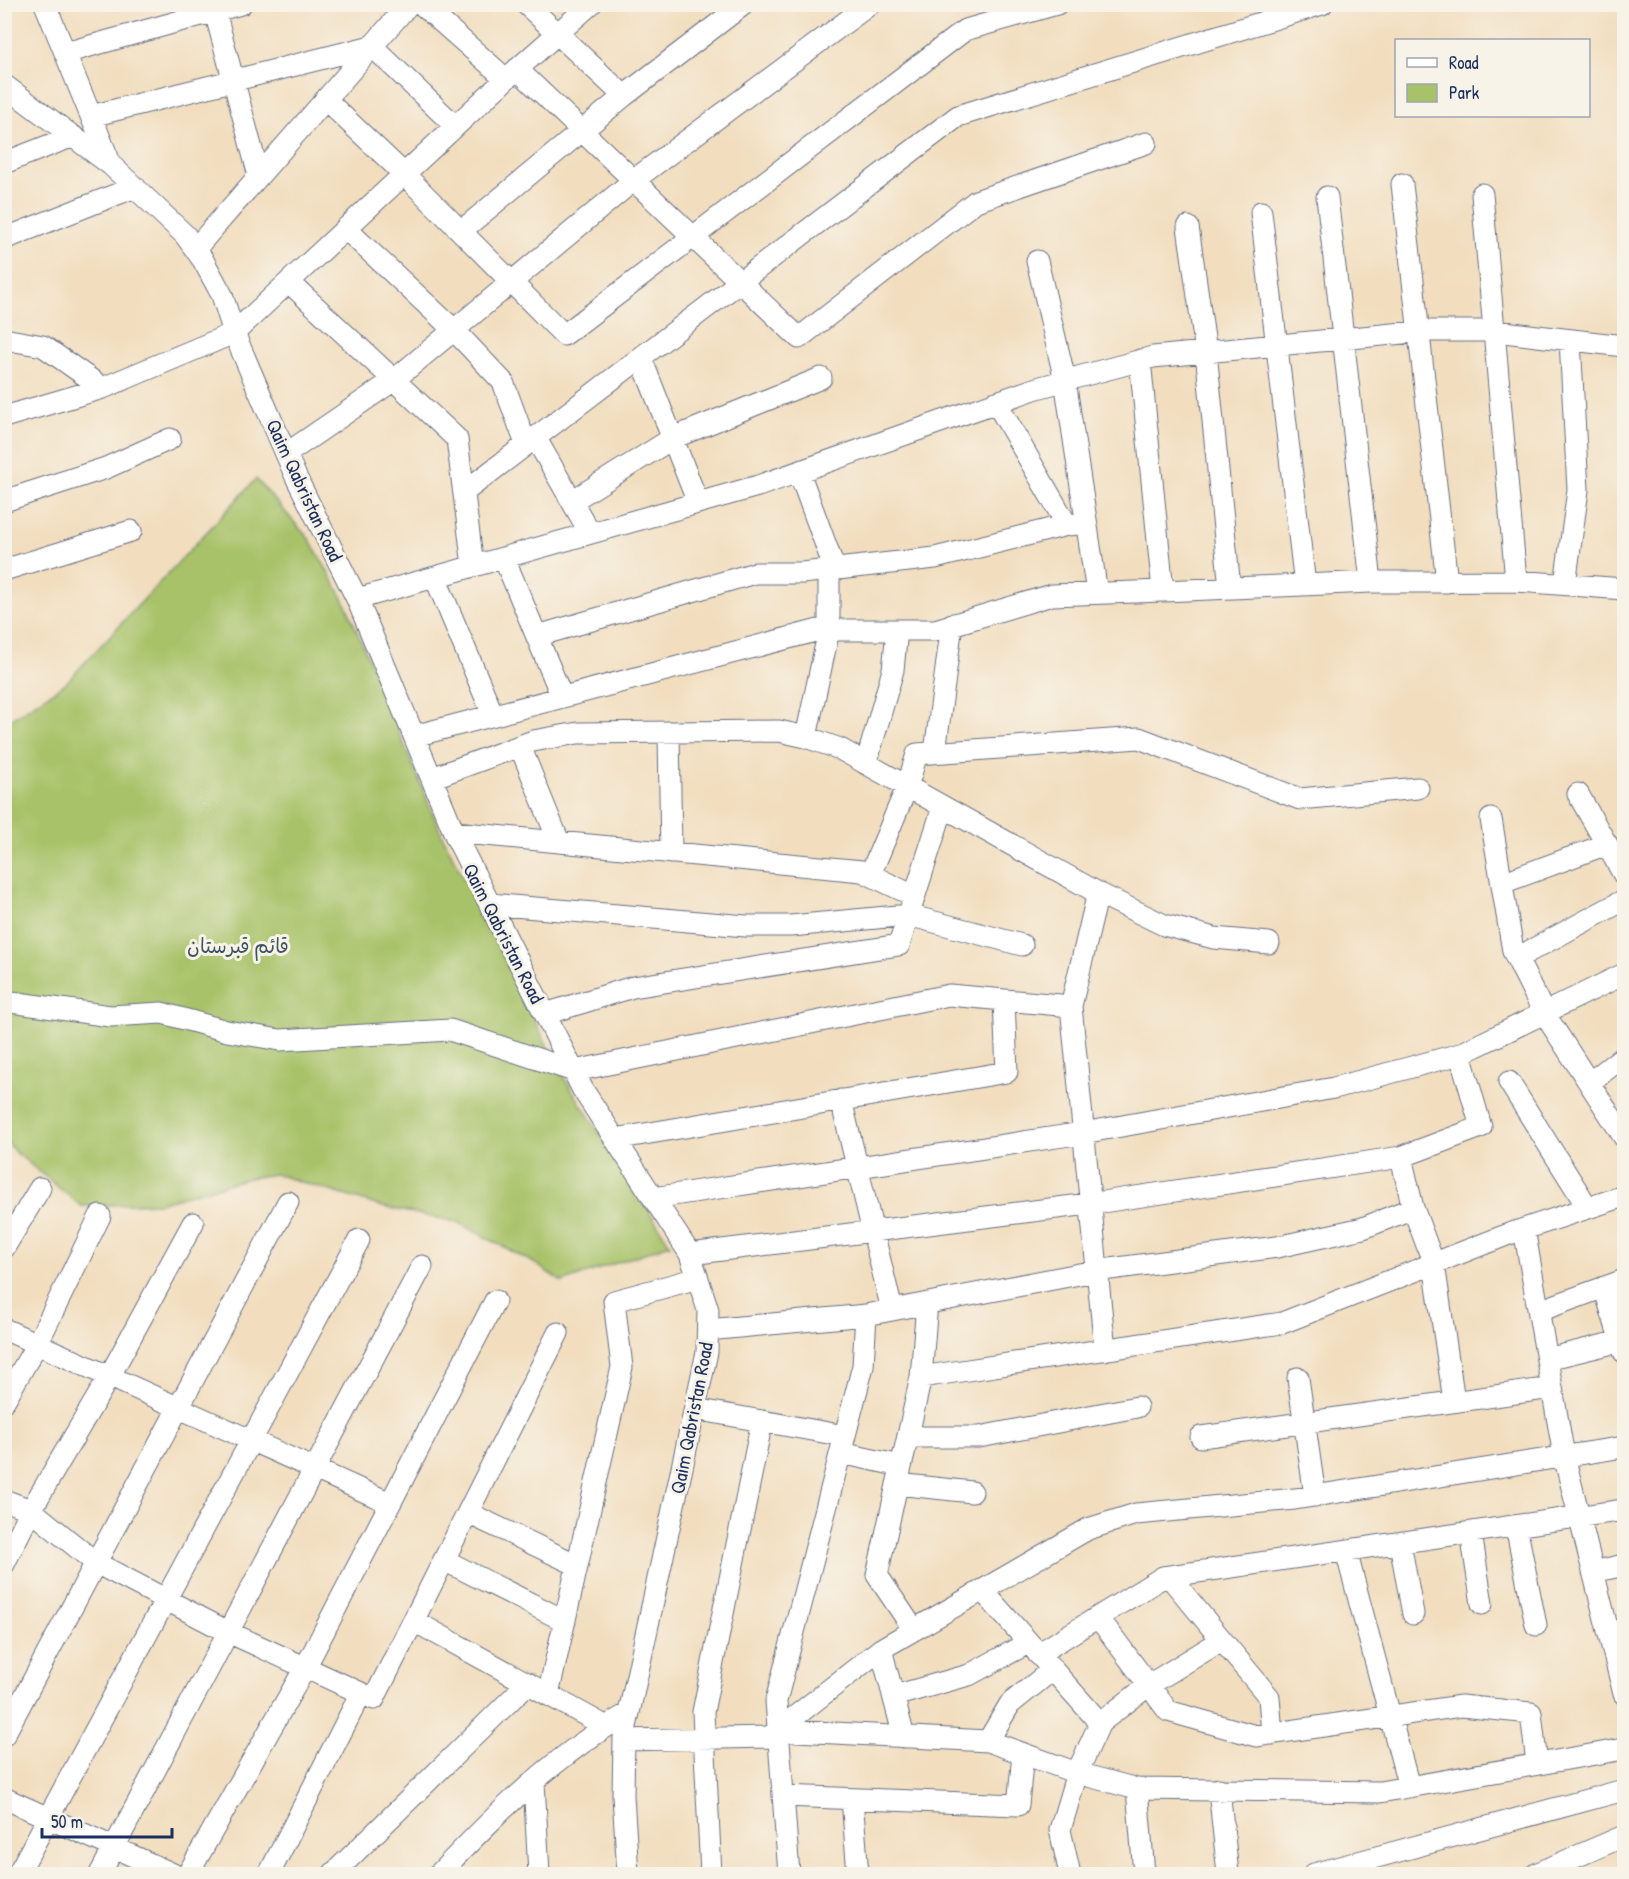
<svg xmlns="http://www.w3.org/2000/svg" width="1629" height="1879" viewBox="0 0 1629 1879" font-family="'Patrick Hand','Playpen Sans Arabic',sans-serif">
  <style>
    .green { fill: #a8c269; stroke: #627864; stroke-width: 1.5 }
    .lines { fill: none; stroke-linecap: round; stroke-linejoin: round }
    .minor-casing { stroke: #666c80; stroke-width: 23 }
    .minor { stroke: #fff; stroke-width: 21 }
    .labels { text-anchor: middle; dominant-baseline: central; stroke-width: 6; stroke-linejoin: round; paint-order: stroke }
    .street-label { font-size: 20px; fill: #1b2f5e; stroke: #f7f3e8 }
    .park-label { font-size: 20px; fill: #3e5461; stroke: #f7f3e8 }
  </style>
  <rect width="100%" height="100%" fill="#f7f3e8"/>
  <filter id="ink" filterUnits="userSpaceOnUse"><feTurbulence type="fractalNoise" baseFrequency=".0167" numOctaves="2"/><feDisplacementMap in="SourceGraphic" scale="12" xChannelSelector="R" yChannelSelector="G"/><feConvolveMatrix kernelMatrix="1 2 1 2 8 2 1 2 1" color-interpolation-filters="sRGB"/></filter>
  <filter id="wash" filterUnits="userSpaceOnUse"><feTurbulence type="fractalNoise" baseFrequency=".008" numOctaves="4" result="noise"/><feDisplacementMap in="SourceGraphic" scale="24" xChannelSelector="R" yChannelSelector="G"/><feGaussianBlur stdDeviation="1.35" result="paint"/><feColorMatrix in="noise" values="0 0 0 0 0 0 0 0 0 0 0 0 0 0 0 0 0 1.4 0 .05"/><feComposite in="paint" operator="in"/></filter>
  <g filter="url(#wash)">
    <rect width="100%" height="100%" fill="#f2debf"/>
    <path class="green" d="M256,479L310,540L344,600L441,833L561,1073L670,1244L562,1282L534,1263L457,1222L383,1207L275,1174L249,1178L158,1203L81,1206L14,1151L5,1139V723L66,683Z"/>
  </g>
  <g filter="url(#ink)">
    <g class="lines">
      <g class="minor-casing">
        <path id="minor" d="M45,4L111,165
          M213,4L259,176
          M421,4L506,79
          M526,4L624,96
          M65,53L241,4
          M517,69L799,338L976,201L1146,143
          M4,85L111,165L185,235L203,260L222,295L234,333L296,477L357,599L456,837L583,1090L690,1254L708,1310L707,1352L624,1736L623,1796L628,1874
          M326,100L404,174L564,335L965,30L1057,4
          M91,116L372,46L455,126
          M4,163L73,136
          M1402,184L1447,582
          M1482,194L1516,581
          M1327,197L1371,582
          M1261,212L1305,585
          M1188,227L1206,352L1230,588
          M346,229L454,330L503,382L526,444
          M461,231L624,96L744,4
          M4,239L135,187
          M195,249L409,4
          M1037,261L1065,380L1097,593
          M289,282L457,439L473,566
          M4,339L43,346L103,388
          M641,358L698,503
          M996,402L1067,525L1078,524
          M4,417L103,388L234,333L506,79L591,4
          M535,437L590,533
          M286,454L394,380L634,180L870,4
          M799,472L835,570
          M464,492L958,116L1322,4
          M4,501L106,468L170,439
          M572,501L673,438L821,378
          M504,558L562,697
          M4,570L131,531
          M435,577L493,715
          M1565,584L1578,490L1570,340
          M1163,591L1371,582L1516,581L1624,589
          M357,599L758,486L1037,388L1153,357L1424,331H1495L1624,346
          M537,636L755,573H802L935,558L1067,525
          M669,732L671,853
          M414,736L819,630H935L1052,595L1163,591L1140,360
          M806,737L829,630V571
          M520,746L559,842
          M935,752L952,624
          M866,764L893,670L897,630
          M432,778L533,741L578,733L779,731L806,737L840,749L1098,893L1164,925L1214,938L1269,943
          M1578,794L1624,875
          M1491,819L1513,951L1544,1013L1624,1137
          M454,832L862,871L914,896
          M870,875L907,787L917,754L1139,738L1300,799L1418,788
          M1502,883L1607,844
          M1098,893L1071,1006L1105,1350
          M490,904L746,926H791L908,915L1022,945
          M1517,958L1624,900
          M4,1001L110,1016L162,1013L227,1031L280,1040L450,1030L574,1071L949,995L1071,1006
          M545,1014L633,987L899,945L943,807
          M1509,1082L1588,1208
          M1589,1083L1624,1056
          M841,1100L892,1310
          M615,1139L1007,1072L1004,1000
          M1401,1157L1413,1208L1434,1264L1454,1401
          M653,1198L1083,1133L1334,1088L1460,1054L1624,974
          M193,1223L109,1377L31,1510L96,1563L228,1632L374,1699L558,1333
          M1524,1229L1564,1456L1624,1694
          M4,1248L40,1188
          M690,1254L1089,1204L1401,1157L1481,1127L1460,1054
          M1604,1287L1624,1352
          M1539,1311L1624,1280
          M4,1329L390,1503
          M708,1330L866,1315L1095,1271L1277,1247L1363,1228L1413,1208
          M1547,1359L1621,1341
          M921,1377L1282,1323L1509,1234L1624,1196
          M1298,1378L1315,1496
          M4,1401L37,1344L100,1216
          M695,1409L845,1436
          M908,1437H979L1137,1407
          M1201,1437L1552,1388
          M841,1453L901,1466
          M897,1484L972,1492
          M4,1500L31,1510L4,1564
          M468,1513L577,1565
          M1516,1526L1536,1625
          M1471,1533L1482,1604
          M1400,1543L1413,1614
          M1346,1551L1409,1787
          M444,1560L565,1621
          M1593,1572L1624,1565
          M1169,1576L1269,1697L1272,1734
          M982,1590L1100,1723L1077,1773L1060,1830L1070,1874
          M1098,1617L1168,1711L1256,1736L1461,1706L1531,1713L1537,1764
          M414,1621L605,1726
          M914,1630L877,1575L921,1377L927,1303
          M881,1649L904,1737
          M1038,1654L1163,1577L1624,1510
          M548,1695L622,1367L614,1301L698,1278
          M894,1696L969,1675L1028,1643
          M1100,1723L1149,1685L1222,1640
          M777,1730L988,1741L1077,1773L1137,1789L1380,1792L1624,1749
          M4,1735L288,1202
          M624,1740L769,1737L881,1649L1088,1529L1136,1514L1295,1499L1624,1447
          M988,1741L1010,1704L1052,1670
          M534,1782L539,1874
          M1137,1789L1144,1874
          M1219,1789L1228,1874
          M783,1796L1018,1805L1023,1754
          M4,1798L173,1874
          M852,1799L858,1874
          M18,1874L359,1240
          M100,1874L422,1266
          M188,1874L305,1668L495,1301
          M269,1874L361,1693
          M333,1874L528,1683
          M439,1874C496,1814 556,1754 629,1713
          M711,1874L703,1712L762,1421
          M789,1874L776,1701L863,1366L866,1315
          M1314,1874L1624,1790
          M1536,1874L1624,1836"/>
      </g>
      <use href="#minor" class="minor"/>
    </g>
  </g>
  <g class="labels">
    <g class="street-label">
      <text transform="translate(305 490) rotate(65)">Qaim Qabristan Road</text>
      <text transform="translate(504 933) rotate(63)">Qaim Qabristan Road</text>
      <text transform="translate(691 1418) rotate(-79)">Qaim Qabristan Road</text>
    </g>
    <g class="park-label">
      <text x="238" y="945">قائم قبرستان</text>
    </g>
  </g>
  <rect width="1629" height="1879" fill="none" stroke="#f7f3e8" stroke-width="24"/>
  <rect x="1395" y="39" width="195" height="78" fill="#f7f3e8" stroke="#9fa5b1" stroke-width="1.5"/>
  <rect x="1407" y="58" width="30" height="9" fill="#ffffff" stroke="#9fa5b1" stroke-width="1.5"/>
  <text x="1449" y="69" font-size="18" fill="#1b2f5e">Road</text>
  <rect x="1407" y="84" width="30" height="18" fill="#a8c269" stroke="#9fa5b1" stroke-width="1.5"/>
  <text x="1449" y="99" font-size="18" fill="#1b2f5e">Park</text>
  <path d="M42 1828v9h130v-9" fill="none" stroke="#1b2f5e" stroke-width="3"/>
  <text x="51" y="1828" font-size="18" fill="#1b2f5e" stroke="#f7f3e8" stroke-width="4.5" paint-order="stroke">50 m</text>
</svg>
